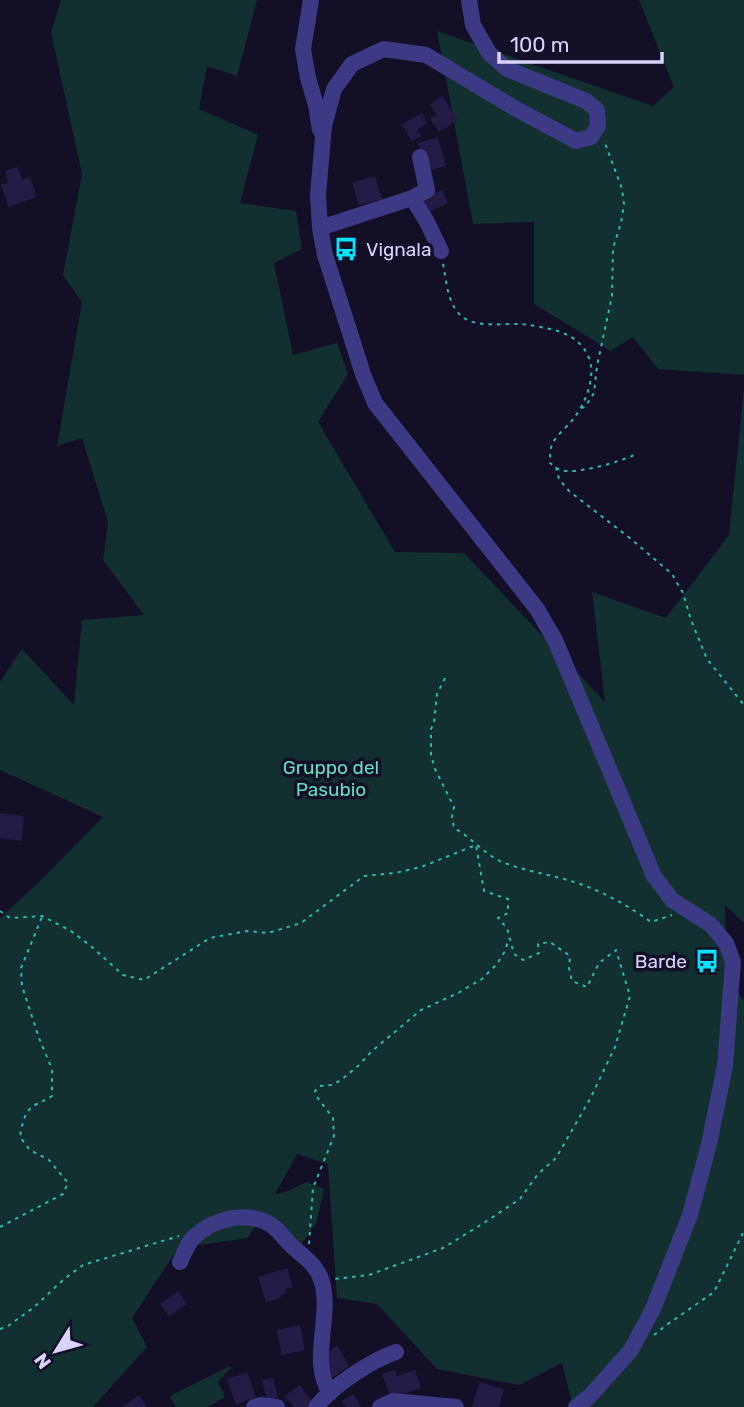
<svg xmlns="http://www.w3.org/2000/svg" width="744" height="1407" viewBox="0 0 744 1407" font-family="Rubik,sans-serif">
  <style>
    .green { fill: #12302f }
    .building { fill: #241b47 }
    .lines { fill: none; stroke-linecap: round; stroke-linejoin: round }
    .path { stroke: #2fb8b0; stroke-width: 2; stroke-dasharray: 3.5 5; stroke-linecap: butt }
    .minor { stroke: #3d3a85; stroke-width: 16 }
    .labels { text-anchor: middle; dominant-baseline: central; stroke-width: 7; stroke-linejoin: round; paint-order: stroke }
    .poi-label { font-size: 19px; fill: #d9d4ff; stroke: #130f26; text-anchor: start }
    .park-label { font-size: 19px; fill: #5fe0c0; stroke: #130f26 }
  </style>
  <rect width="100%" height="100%" fill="#130f26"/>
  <path class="green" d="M61,0H257L237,76L207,66L199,109L258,135L240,203L296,211L302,249L274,263L293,355L337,343L348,374L318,422L395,552L464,553L605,702L592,592L666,618L729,535L744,389V923L725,905L727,981L744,1001V1407H573L562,1363L519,1385L437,1369L377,1304L337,1298L328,1164L297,1154L275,1194L285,1192L307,1182L324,1189L316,1224L302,1243L293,1240L261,1216L248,1238L178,1248L132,1318L147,1347L93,1407H0V918L37,884L103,817L0,770V682L22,649L74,705L82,620L144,615L103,560L108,522L82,438L57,446L82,302L63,275L82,174L51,32Z
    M639,0H744V375L658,369L633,337L611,351L534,304V222L473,224L437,31L653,106L674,87Z
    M230,1366L231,1368L218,1382L225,1397L208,1407H176L170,1396Z"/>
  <path class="building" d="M442,96L458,120L439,132L430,119L437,115L430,105Z
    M422,113L427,123L417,130L421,136L411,141L402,124Z
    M438,137L446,166L427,171L418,143Z
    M18,167L22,180L30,177L37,197L9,207L1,185L8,183L5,171Z
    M375,176L382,199L359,205L352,183Z
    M442,190L448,203L424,214L418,201Z
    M0,813L24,816L22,841L0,838Z
    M287,1268L293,1287L285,1289L287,1293L280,1295L281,1298L266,1302L258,1277Z
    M178,1291L187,1304L169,1316L160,1304Z
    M300,1325L305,1350L282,1355L277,1330Z
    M337,1345L349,1366L332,1378L324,1367L326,1354Z
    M395,1370L397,1376L415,1370L421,1388L391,1398L382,1374Z
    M247,1372L256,1397L236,1405L227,1379Z
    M273,1378L278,1397L267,1400L262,1380Z
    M479,1382L504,1389L499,1407H472Z
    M300,1385L316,1407H294L285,1396Z
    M353,1394L361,1407H346L342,1401Z
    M139,1395L147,1407H122Z"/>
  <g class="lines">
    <path class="path" d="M443,264C446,279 447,297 456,310C469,330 500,323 521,324C533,325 546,328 558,331C572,336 583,343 589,358C596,377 586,402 574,418C568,426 559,433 553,442C550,448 550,456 550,463C553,465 556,468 560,470C574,475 620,462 634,455
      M581,408L585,407L594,393L597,366L612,296L613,248L621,223L624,204L622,189L605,143
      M556,467L559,479L569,491L631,539L672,574L683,593L691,620L707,659L744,705
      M445,678L437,694L434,723L431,729V755L435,769L454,807L452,817L454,828C471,837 484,854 502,862C527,872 555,875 580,884C606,893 630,907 651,922L672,915
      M0,911L10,918L42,916L71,931L92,947L123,975L144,980L210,938L247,931L268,933L301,923L364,876L395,873L421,867L476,845L484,891L508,899V913L498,918L507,928L514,954L523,960L539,953L538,944L550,942L570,956L569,968L572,981L587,987L599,963L616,950L630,996L615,1047L590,1099L556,1158L538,1174L520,1199L479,1226L443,1248L369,1275L334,1279
      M0,1227L63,1194L68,1183L49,1160L30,1150L20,1137C22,1125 24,1111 35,1105C42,1101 46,1100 52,1096V1069L39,1038L22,986L21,968L42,917
      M309,1244L313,1188L334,1136L333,1118L317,1097L315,1091L320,1086L332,1085L341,1080L358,1066L372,1051L421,1010L458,993L482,979L497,964L505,951L509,938
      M0,1329L8,1326L33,1308L63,1280L83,1265L179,1236
      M654,1335L665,1326L714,1292L744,1231"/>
    <path class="minor" d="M311,0L303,49L308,78L316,105L320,130
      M469,0L473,25L489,53L507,69L586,101L597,110L598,126L591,137L576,141L518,110L426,55L384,49L352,64L334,89L324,126L318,195L320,228L325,255L363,374L375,403L537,609L555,640L654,876L672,900L711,925L726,943L733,962L725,1066L709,1144L690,1215L653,1309L631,1350L590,1396L576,1407
      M412,198L426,220L441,251
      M320,228L412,198L427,190L420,157
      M180,1262C184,1254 187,1244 193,1238C212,1219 244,1211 268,1223C278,1228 283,1238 291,1245C303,1257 317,1264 322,1282C332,1318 309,1360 330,1393
      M254,1407L260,1405L277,1407
      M316,1407C334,1385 370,1361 396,1352
      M380,1407L393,1401L456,1407"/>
  </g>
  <defs>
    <g id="bus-bare" transform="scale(1.89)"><path d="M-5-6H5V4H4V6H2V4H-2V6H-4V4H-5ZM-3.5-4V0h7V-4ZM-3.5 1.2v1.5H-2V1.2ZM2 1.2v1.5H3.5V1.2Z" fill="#00e5ff" stroke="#130f26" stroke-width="2.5" paint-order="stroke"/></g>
  </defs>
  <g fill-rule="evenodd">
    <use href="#bus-bare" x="346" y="249"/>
    <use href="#bus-bare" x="707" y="961"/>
  </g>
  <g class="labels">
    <g class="poi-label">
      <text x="366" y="249">Vignala</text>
      <text x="687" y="961" text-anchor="end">Barde</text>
    </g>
    <g class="park-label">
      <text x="331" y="767">Gruppo del<tspan x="331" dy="22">Pasubio</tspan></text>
    </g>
  </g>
  <g transform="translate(56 1351) rotate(233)" stroke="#130f26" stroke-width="5" paint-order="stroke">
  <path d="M0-5L12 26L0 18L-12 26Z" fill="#d9d4ff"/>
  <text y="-10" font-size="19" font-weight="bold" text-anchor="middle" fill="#d9d4ff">N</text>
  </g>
  <path d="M499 52v10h163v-10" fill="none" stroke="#d9d4ff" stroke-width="3.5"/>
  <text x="510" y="52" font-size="21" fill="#d9d4ff" stroke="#130f26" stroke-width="5" paint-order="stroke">100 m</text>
</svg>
